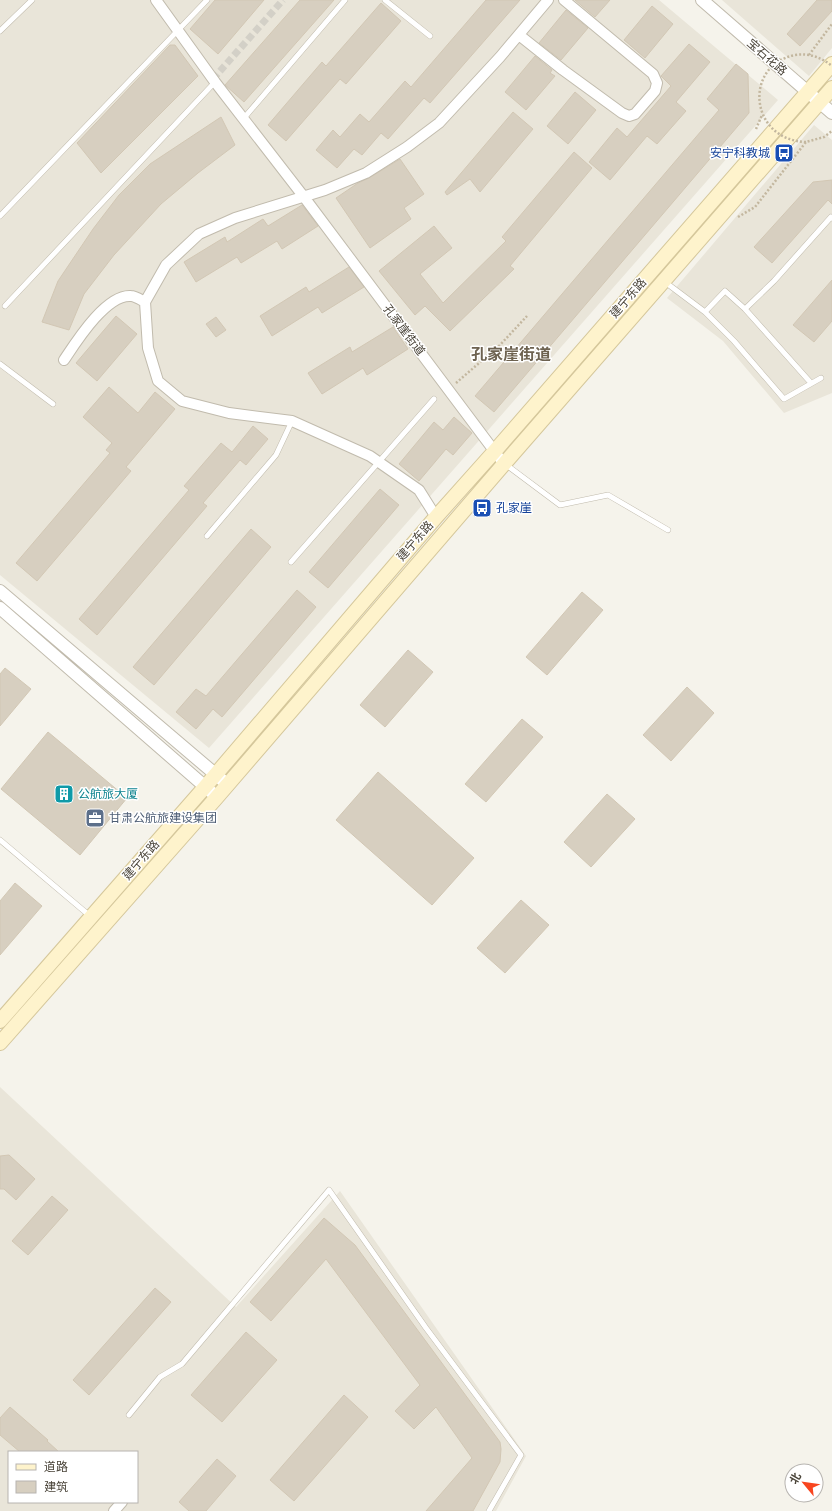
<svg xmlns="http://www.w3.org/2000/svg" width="832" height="1511" viewBox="0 0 832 1511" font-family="'Fira Sans','Noto Sans SC',sans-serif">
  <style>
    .residential { fill: #e9e5d9; fill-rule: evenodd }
    .building { fill: #d7cfc0; stroke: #d2c7b4 }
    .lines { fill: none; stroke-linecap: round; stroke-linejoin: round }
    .pedestrian-tunnel { stroke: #d3d0c7; stroke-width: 7; stroke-dasharray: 7 3.5; stroke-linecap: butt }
    .service-casing { stroke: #c1bbad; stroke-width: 6 }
    .minor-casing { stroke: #c1bbad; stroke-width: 12 }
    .tertiary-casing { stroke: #c1bbad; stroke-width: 14 }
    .secondary-casing { stroke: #d5c79b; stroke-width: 16 }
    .path { stroke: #c3b79f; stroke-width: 2.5; stroke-dasharray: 2 2; stroke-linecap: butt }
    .service { stroke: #fff; stroke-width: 5 }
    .minor { stroke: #fff; stroke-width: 10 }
    .tertiary { stroke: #fff; stroke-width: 12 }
    .secondary { stroke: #fef3cc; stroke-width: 14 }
    .path-bridge { stroke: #c3b79f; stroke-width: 2.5; stroke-dasharray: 2 2; stroke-linecap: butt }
    .labels { text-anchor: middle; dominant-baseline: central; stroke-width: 3; stroke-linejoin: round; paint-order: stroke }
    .street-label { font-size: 12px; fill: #4a4439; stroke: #fff }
    .transit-label { font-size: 12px; fill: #164399; stroke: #fff; text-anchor: end }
    .culture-label { font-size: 12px; fill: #0d838f; stroke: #fff; text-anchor: start }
    .service-label { font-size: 12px; fill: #4e5e75; stroke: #fff; text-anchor: start }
    .district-label { font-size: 16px; font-weight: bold; fill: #6d6250; stroke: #fff }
  </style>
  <rect width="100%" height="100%" fill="#f5f3eb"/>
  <path class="residential" d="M0,0H659L778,100L209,748L0,575Z
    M722,0H832V48L809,76Z
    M814,125L832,140V393L784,413L723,341L667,298Z
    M0,1087L236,1307L340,1191L526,1456L496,1511H0ZM9,1452H137V1502H9Z"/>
  <path class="building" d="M215,0H264L218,54L190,29Z
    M300,0H334L244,102L225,85Z
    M486,0H520L430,103L424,98L388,139L381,133L362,155L354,149L337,168L316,150L333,130L340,137L360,114L369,122L405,81L411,87Z
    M575,0H610L595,17Z
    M817,0H832V11L800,46L787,34Z
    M381,3L401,21L346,84L340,79L286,141L268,125L322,62L326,66Z
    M652,6L673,24L645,58L624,40Z
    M566,10L588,28L561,60L539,43Z
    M689,44L710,62L676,102L686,111L657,144L647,136L610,180L589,162L617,128L627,137L671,86L661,76Z
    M170,45H175L198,76L101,173L77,143Z
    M535,56L552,70L550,73L555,76L526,110L505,92Z
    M736,64L748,74L749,113L494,412L475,396L719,110L707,99Z
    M575,92L596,110L568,144L547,126Z
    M513,112L533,129L480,192L470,179L447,195L445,192Z
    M221,117L235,145L198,173L161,204L114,255L84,294L69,330L42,322L58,281L93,229L119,195L150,164Z
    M574,152L592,168L510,266L514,269L450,331L425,306L415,315L379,271L434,226L452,248L420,274L443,303L506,241L502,237Z
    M400,159L424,194L404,208L411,219L370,248L336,198L358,183L369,178Z
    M832,180V204L828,200L772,263L754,247L813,182Z
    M302,205L318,226L282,249L277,241L241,263L237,257L196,282L184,262L225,237L227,242L263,219L268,226Z
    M349,267L364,287L322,313L318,307L272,336L260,316L306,287L309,292Z
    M832,280V321L814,342L793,325Z
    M116,316L137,334L97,381L76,363Z
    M216,317L226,330L216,337L206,324Z
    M393,327L408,349L367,375L363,368L322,394L308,373L350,347L352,352Z
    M109,387L138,413L155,392L175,409L126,467L131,471L37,581L16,563L110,453L106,450L112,443L83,417Z
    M454,417L472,433L453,455L446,449L419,481L399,464L434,422L443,430Z
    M253,426L268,439L246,465L240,460L203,503L207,506L97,635L79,619L189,490L184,486L221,443L232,452Z
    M380,489L399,505L328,588L309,572Z
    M251,529L271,547L154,685L133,667Z
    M297,590L316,607L222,717L213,709L196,729L176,712L196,689L206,696Z
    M582,592L603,610L547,675L526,657Z
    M408,650L433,672L385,727L360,705Z
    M5,668L31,689L0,726V674Z
    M687,687L714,713L671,761L643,735Z
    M522,719L543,737L486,802L465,784Z
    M48,732L127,798L80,855L1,789Z
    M378,772L474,858L432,905L336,820Z
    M607,794L635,819L591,867L564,842Z
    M15,883L42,906L0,955V901Z
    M521,900L549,925L505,973L477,948Z
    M9,1155L35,1179L16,1200L4,1189H0V1156Z
    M52,1196L68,1210L28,1255L12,1241Z
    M324,1218L355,1245L500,1442L501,1449L500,1462L473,1511H426L472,1458L436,1407L414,1429L395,1411L420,1385L326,1259L271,1321L250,1302Z
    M155,1288L171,1302L89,1395L73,1380Z
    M246,1332L277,1360L222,1422L191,1395Z
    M344,1395L368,1417L294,1501L270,1480Z
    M10,1407L48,1440L47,1441L59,1452H20L0,1435V1418Z
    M217,1459L236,1476L206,1511H189L179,1502Z"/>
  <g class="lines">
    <path class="pedestrian-tunnel" d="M213,79L283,0"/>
    <g class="service-casing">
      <path id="service" d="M385,0L430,36
        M0,31L32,0
        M244,118L345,0
        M0,216L207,0
        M665,282L705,312L734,341L784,399L821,378
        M5,306L215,82
        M745,309L774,281L831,217L832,218
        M705,312L725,291L745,309L811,383
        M0,364L53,404
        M505,464L560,505L608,495L668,530
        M207,536L276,455L292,421
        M291,562L434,399
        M0,840L90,916
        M129,1415L160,1377L182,1364L329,1190L426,1328L521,1455L489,1511"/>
    </g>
    <g class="minor-casing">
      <path id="minor" d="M156,0L215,82L304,197L504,464
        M519,35L563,70L622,113L629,116L635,114L655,91L657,83L653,74L564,0
        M64,360C76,342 106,294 131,296C135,296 141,300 145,302
        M436,517L419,490L370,456L292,421L229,413L182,401L158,381L148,348L145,302L166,265L199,234L235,218L325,190L366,173L407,147L439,123L500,57L548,0
        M114,1511L122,1502"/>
    </g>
    <g class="tertiary-casing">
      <path id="tertiary" d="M702,0L832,113
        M0,591L228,785
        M0,608L217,797"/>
    </g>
    <g class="secondary-casing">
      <path id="secondary" d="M0,1021L205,787L436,517L494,452L832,64
        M0,1043L217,797L504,464L832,88"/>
    </g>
    <path class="path" d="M809,55L832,24
      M756,129L762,115
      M738,217L755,207L806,142L824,137L832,131
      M456,383L500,345L527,316"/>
    <use href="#service" class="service"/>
    <use href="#minor" class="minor"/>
    <use href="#tertiary" class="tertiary"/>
    <use href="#secondary" class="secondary"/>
    <path class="path-bridge" d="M806,142C749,140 743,65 795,55C809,53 821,57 832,66"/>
  </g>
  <defs>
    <g id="bus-square" transform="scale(1)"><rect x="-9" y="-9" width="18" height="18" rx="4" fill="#1a4fb4" stroke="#fff"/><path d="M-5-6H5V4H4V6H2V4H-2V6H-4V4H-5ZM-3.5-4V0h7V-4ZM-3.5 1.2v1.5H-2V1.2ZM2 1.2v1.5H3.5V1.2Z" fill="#fff"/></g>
    <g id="building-square" transform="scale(1)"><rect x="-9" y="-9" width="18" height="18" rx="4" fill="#0f9aa8" stroke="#fff"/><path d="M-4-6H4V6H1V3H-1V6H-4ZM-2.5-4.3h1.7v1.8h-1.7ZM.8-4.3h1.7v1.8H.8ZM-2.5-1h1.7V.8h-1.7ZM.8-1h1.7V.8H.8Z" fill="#fff"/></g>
    <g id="office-square" transform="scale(1)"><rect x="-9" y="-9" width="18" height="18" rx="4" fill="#5c6f8a" stroke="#fff"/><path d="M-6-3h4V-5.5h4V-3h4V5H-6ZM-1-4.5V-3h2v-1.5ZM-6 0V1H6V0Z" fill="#fff"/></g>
  </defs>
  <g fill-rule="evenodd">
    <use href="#bus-square" x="784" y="153"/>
    <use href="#bus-square" x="482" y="508"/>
    <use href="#building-square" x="64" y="794"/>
    <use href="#office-square" x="95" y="818"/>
  </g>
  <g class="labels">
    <g class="street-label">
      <text transform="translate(767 57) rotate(41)">宝石花路</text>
      <text transform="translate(628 298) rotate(-49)">建宁东路</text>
      <text transform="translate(404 330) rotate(53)">孔家崖街道</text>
      <text transform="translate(415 541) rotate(-49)">建宁东路</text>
      <text transform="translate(141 860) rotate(-49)">建宁东路</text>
    </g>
    <g class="transit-label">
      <text x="770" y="153">安宁科教城</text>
      <text x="496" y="508" text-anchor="start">孔家崖</text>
    </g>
    <g class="culture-label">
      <text x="78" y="794">公航旅大厦</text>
    </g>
    <g class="service-label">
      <text x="109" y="818">甘肃公航旅建设集团</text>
    </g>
    <g class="district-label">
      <text x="511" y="354">孔家崖街道</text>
    </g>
  </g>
  <rect x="8" y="1451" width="130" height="52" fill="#ffffff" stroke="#b7b4b0"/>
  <rect x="16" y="1464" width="20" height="6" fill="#fef3cc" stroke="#b7b4b0"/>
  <text x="44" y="1471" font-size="12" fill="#4a4439">道路</text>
  <rect x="16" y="1481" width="20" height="12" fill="#d7cfc0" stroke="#b7b4b0"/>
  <text x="44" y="1491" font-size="12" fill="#4a4439">建筑</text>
  <g transform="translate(804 1483) rotate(299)"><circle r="19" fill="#ffffff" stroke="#b7b4b0"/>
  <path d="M0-3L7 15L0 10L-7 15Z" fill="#f8451f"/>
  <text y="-6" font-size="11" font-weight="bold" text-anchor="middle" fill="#4a4439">北</text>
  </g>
</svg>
